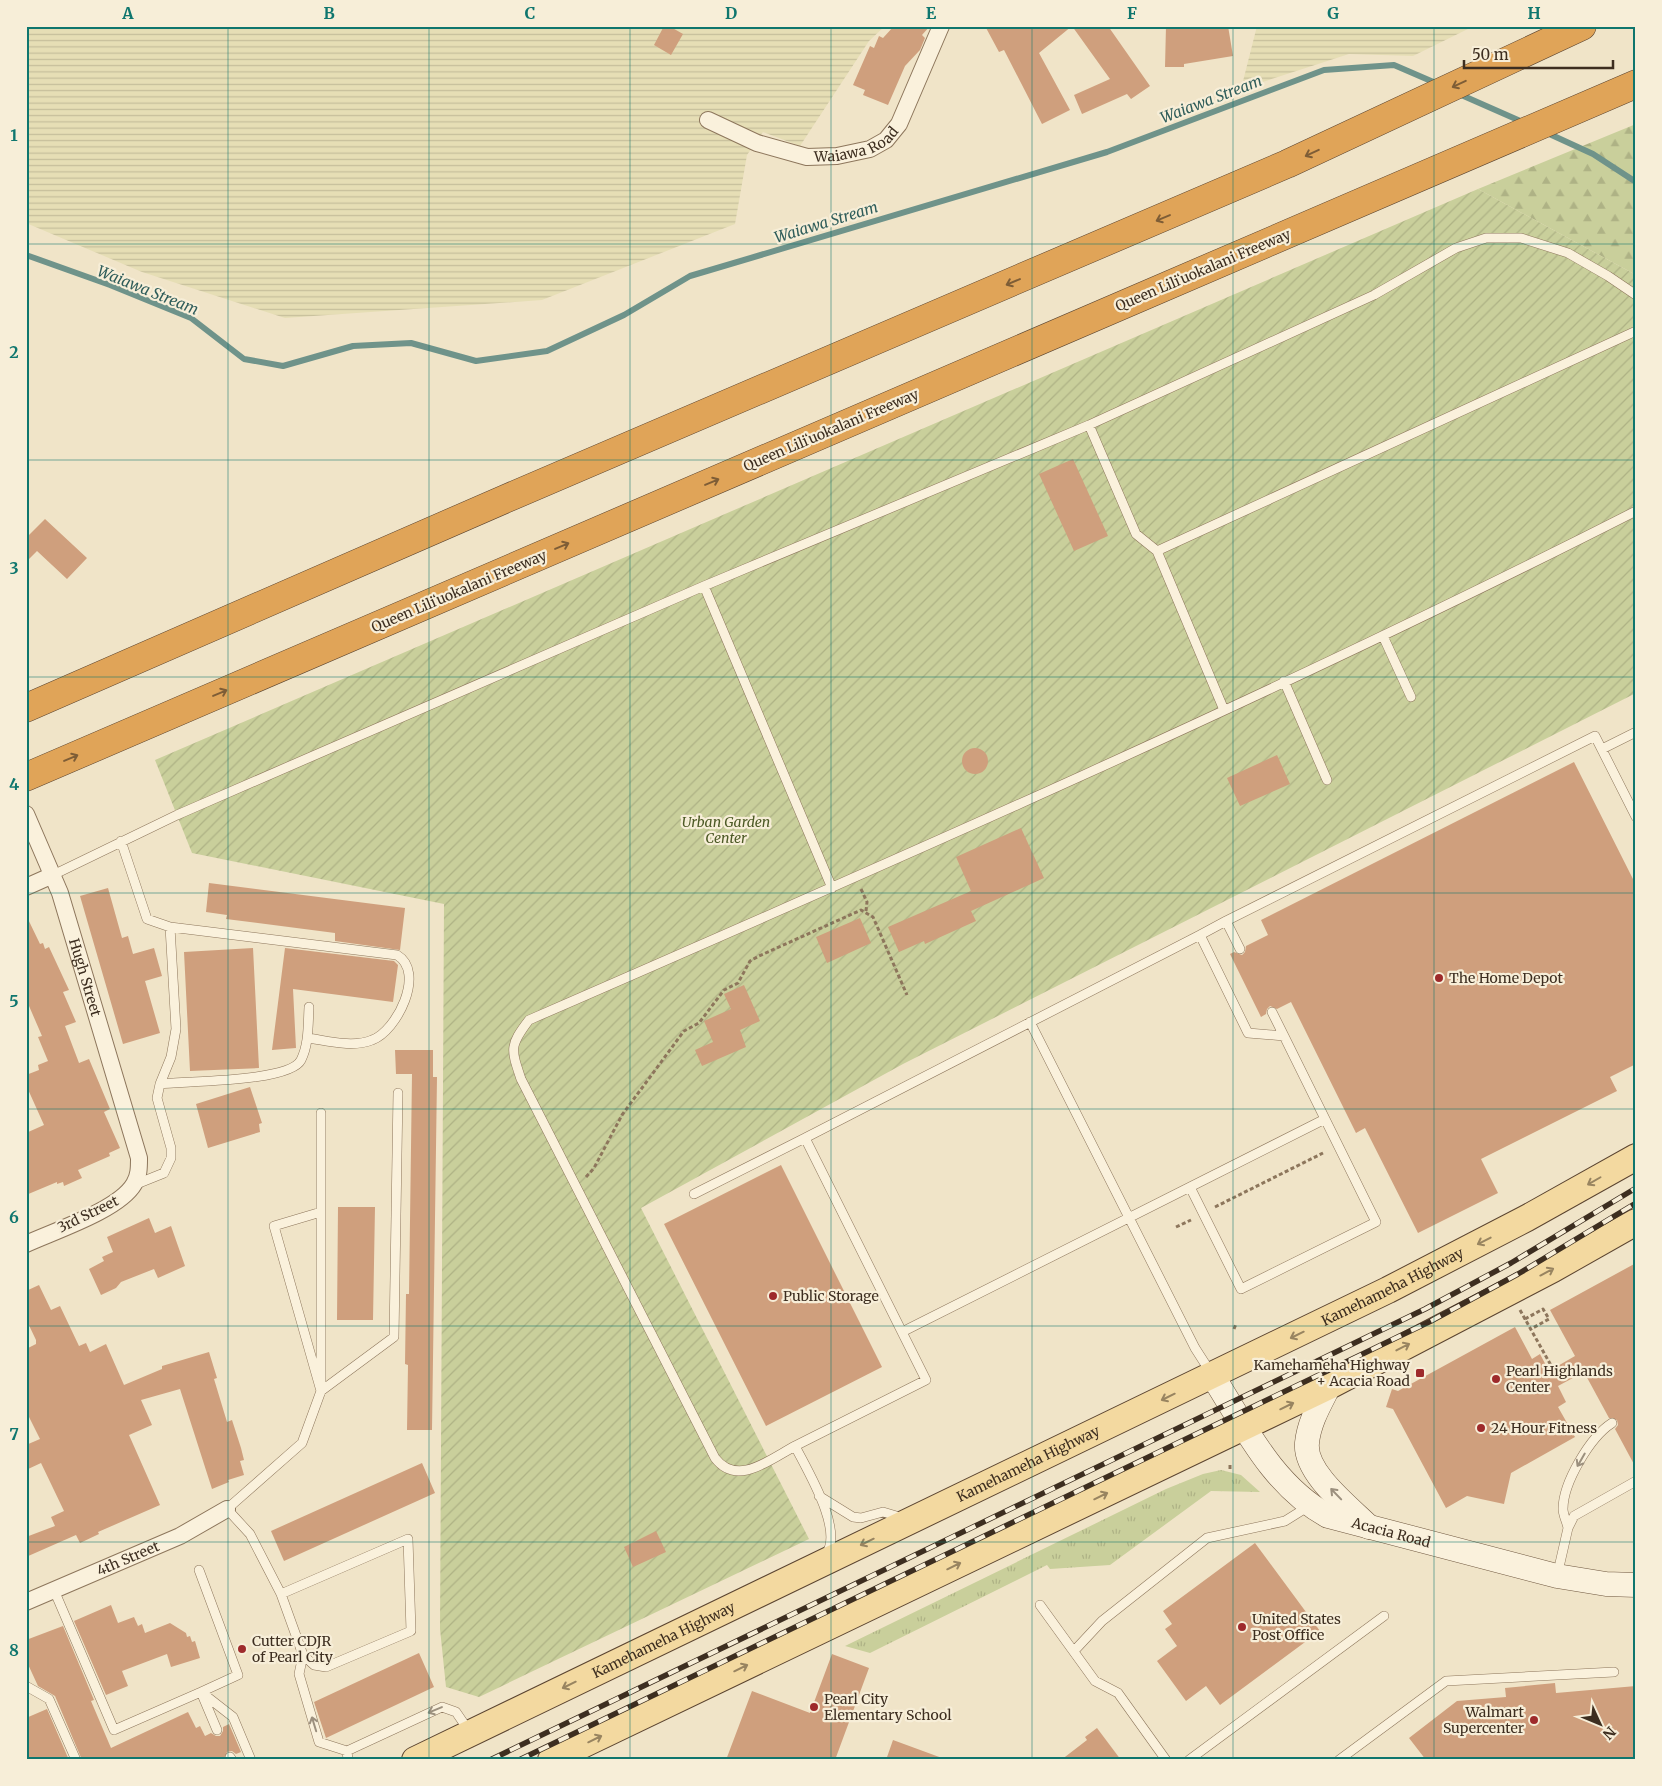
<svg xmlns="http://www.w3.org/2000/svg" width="1662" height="1786" viewBox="0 0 1662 1786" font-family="Merriweather,serif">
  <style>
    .farmland { fill: url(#farmland-rules) }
    .grass { fill: url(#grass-tufts) }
    .forest { fill: url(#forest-firs) }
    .garden { fill: url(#garden-furrows) }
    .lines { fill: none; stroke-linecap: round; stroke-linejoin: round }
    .stream { stroke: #6f938a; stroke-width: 6 }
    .building { fill: #cf9f7d }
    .service-casing { stroke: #8d765c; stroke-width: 10 }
    .minor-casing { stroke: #8d765c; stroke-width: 18 }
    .secondary-casing { stroke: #6f573f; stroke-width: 25 }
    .primary-casing { stroke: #5b4430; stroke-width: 28 }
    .motorway-casing { stroke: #5b4430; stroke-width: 29 }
    .path { stroke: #8d765c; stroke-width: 3; stroke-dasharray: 4 2.5; stroke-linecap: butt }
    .service { stroke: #faf1dc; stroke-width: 9 }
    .minor { stroke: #faf1dc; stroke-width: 16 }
    .secondary { stroke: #faf1dc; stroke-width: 24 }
    .primary { stroke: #f3d9a0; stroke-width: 26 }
    .motorway { stroke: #e0a458; stroke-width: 28 }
    .rail-casing { stroke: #3d2e20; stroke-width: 5.5 }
    .rail { stroke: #f7eed8; stroke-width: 4; stroke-dasharray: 11; stroke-linecap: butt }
    .oneway { stroke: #7e5d36 }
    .oneway2 { stroke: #988460 }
    .oneway3 { stroke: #9c907e }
    .grid { fill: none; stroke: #0f766e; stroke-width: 1; stroke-opacity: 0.55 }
    .poi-dot { fill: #9e2a2b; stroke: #f7eed8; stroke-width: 2 }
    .labels { text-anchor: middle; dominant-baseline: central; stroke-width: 4.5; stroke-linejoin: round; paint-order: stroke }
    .street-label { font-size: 14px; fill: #3d2e20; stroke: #f7eed8 }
    .park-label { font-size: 14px; font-style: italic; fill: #4d5a26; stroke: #f7eed8 }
    .poi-label { font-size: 14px; fill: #3d2e20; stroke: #f7eed8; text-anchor: start }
    .water-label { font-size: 15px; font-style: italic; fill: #2f5d5a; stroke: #f7eed8 }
    .neatline { fill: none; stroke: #0f766e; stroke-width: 2 }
    .grid-label { font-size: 16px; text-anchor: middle; font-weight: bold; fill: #0f766e }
  </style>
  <defs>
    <pattern id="farmland-rules" width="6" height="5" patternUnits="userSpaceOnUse" patternTransform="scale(1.25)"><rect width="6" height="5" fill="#e6deb5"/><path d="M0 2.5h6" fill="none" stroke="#c6bf9b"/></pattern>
    <pattern id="grass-tufts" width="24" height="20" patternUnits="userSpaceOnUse" patternTransform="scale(1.25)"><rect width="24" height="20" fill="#c9cf9b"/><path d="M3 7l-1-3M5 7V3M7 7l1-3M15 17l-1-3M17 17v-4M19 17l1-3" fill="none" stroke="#aeb285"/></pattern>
    <pattern id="forest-firs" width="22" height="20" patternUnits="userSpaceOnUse" patternTransform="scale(1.25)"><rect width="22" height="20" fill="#c9cf9b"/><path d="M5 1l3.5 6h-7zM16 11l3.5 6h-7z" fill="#aeb285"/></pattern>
    <pattern id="garden-furrows" width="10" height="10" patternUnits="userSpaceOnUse" patternTransform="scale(1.25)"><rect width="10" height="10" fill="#c9cf9b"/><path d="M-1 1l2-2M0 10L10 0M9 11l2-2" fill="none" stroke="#aeb285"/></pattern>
  </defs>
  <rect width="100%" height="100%" fill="#f0e4c8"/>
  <path class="farmland" d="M26,26H885L869,41L800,146L763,132L747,155L735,224L542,300L285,318L142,272L26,223Z
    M1257,26H1474L1413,56L1349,54L1241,89Z"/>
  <path class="grass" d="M1221,1470L1241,1475L1260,1492L1211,1491L1110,1565L1050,1569L1047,1565L870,1653L845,1646L1166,1489L1203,1474Z"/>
  <path class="forest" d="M1636,124V275L1478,189Z"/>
  <path class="garden" d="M1478,189L1636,275V693L903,1064L641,1208L809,1539L479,1697L446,1687L440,1629L444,904L192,853L155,760Z"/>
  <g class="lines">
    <path class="stream" d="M1459,94L1525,123
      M1545,132L1593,154L1636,182
      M26,255L110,285L191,318L244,359L283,366L353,346L411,343L476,361L547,351L624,315L690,276L1107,152L1324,70L1394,65L1438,84"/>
  </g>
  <path class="building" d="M664,26H669L683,34L671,55L654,45Z
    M894,26H930L922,35L925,38L920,50L905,66L888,105L863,95L865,90L853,85L870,46L874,48L879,36L883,38Z
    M985,26H1072L1039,53L1070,110L1042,124L1004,50L999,52Z
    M1072,26H1108L1150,86L1131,99L1127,94L1082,114L1074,95L1110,79Z
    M1166,26H1228L1233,56L1184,64V67H1165Z
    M1073,459L1108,536L1074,551L1039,474Z
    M45,519L87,558L67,579L37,551L26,562V538Z
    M962 761a13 13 0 1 1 26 0a13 13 0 1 1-26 0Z
    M1277,755L1290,784L1240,806L1227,778Z
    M1574,762L1636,885V1064L1610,1077L1617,1091L1481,1159L1498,1193L1418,1233L1365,1128L1356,1133L1291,1002L1277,1009L1270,1006L1267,1009L1266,1014L1261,1017L1230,954L1234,952L1242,955L1245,952L1246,946L1268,935L1261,920Z
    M1021,828L1044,878L971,911L976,921L925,944L924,941L899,952L888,927L971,891L956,857Z
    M209,883L405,908L400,950L335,941V933L226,919L227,915L206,912Z
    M108,888L122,938L128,936L133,954L154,948L162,976L145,981L160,1033L123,1044L80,896Z
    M26,915L40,944L43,943L45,949L49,947L69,990L63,992L76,1022L65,1026L79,1063L89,1059L110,1109L104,1112L120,1148L109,1153L110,1156L78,1170L82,1178L64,1186L63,1182L57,1184V1182L26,1195V1133L44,1125L26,1085V1075L39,1070L38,1065L48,1061L38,1037L42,1036L26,999Z
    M860,918L871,943L827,963L816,937Z
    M253,948L259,1068L190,1071L184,952Z
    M285,948L394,961L398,965L393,1002L293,989L296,1048L272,1050Z
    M744,985L760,1021L740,1030L746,1047L702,1066L695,1050L713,1042L704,1021L731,1009L724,994Z
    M395,1050H433V1077H437L432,1430H407L408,1365L405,1364L406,1294H409L412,1074H396Z
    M250,1087L262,1123L259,1124L260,1132L208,1148L196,1104Z
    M781,1165L882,1367L766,1426L664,1224Z
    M338,1207H375L373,1320H337Z
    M149,1218L155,1233L171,1226L185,1266L158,1278L154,1269L121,1282L116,1288L101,1295L89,1269L104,1261L102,1257L113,1252L107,1237Z
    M1636,1263V1468L1615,1429L1618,1425L1617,1420L1609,1418L1584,1372L1558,1386L1566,1402L1558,1407L1575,1437L1511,1473L1504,1504L1467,1496L1446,1508L1393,1409L1386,1407L1392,1389L1398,1391L1515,1327L1532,1359L1540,1354L1549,1371L1575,1356L1550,1310Z
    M39,1285L51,1310L60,1306L79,1346L86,1343L90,1352L106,1344L124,1385L162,1369V1366L209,1352L217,1378L214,1379L227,1422L232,1420L241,1448L244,1460L240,1461L244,1475L228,1480L229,1482L212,1489L180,1389L141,1400L152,1425L129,1435L160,1505L98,1532L99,1534L80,1543L76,1535L26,1557V1537L55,1526L51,1517L64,1511L41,1463L26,1470V1445L40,1439L26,1411V1349L36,1344V1340L26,1319V1291Z
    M422,1463L435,1493L284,1561L271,1531Z
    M656,1531L666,1552L633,1567L624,1547Z
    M1255,1543L1320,1631L1220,1705L1206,1686L1186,1701L1157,1661L1177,1646L1165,1629L1172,1624L1163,1611Z
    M111,1605L118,1623L134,1617L138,1626L142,1624L145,1633L170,1623L186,1633L187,1637L190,1636L192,1642L195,1641L200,1658L171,1667L167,1654L122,1671L128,1686L106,1695L74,1621Z
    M63,1626L94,1700L91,1701L111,1748L188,1712L196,1728L200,1726L205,1736L211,1733L216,1736H220L223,1731V1727L229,1724L241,1752L236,1754L232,1751L227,1752L224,1760H82L55,1696L38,1686L26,1660V1640Z
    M419,1653L434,1687L326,1738L314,1702Z
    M832,1654L869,1668L835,1760H726L752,1691L810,1713Z
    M1555,1683L1556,1693L1636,1686V1760H1426L1409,1738L1457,1701L1506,1697L1505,1688Z
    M47,1709L69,1760H26V1718Z
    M1097,1728L1121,1760H1061L1087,1740L1085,1737Z
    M893,1740L942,1758L941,1760H886Z"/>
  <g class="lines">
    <g class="service-casing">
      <path id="service" d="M1089,425L1136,534L1157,551L1224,710
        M1157,551L1636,331
        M704,586L832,888
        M1383,636L1411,697
        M1284,681L1327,780
        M1602,749L1636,732
        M121,841L147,919L170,927L397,955C426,972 397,1031 372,1040C353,1048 328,1041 308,1038
        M53,875L177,815L704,586L1089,425L1374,295L1456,248L1486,238H1521L1568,253L1608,276L1636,295
        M1226,921L1595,736L1636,817
        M1200,935L1248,1033L1284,1036L1376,1222L1241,1289L1190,1187L902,1332L805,1138Z
        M1200,935L1226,921L1240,949
        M1272,1012L1284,1036
        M1030,1022L1195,1348L1211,1373
        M160,1084C186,1081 290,1082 301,1060C309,1044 308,1025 309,1007
        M134,1185L164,1173L171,1158V1148L157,1098L160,1084L171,1057L176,1029L170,927
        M1190,1187L1325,1119
        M694,1194L805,1138
        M321,1212L274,1226L321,1391L394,1337L398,1093
        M795,1446L926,1380L902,1332
        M819,1496L853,1517L861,1518L883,1512L903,1518
        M1568,1528C1567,1522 1563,1515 1563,1509C1563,1483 1590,1437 1612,1423
        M826,1554C844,1530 807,1470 795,1446C769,1460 737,1487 715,1458L521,1079C511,1049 509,1046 529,1020C901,858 1274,695 1636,511
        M199,1570L238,1675L201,1692L217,1730
        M1557,1576L1568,1528L1574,1516L1636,1481
        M54,1590L114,1730L201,1692L233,1717L251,1760
        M281,1594L408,1539L411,1631L326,1667L314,1665L303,1655L281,1594L250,1534L227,1509L302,1443L321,1391V1113
        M1040,1605L1095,1681L1118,1693L1166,1760
        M1074,1651L1102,1621L1207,1538L1285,1521L1309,1506
        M303,1655L299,1674L319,1742L347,1751
        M26,1686L49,1699L76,1760
        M230,1757L232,1760
        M348,1760L347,1751L442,1707L456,1712L469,1731
        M1189,1760L1384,1616
        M1339,1760L1446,1681L1614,1672"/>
    </g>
    <g class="minor-casing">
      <g id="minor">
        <path id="s1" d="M708,120L757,143L807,157L837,156L870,149L886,140L899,124L941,26"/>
        <path id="s2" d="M26,814L60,893L139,1158C139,1168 139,1176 134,1184C119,1210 54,1231 26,1244"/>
        <path d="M26,887L53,875"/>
        <path id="s3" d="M26,1602L180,1536L227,1509"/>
      </g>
    </g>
    <g class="secondary-casing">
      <g id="secondary">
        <path id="s4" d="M1212,1375C1245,1427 1273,1486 1328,1516L1557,1576L1606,1584L1636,1585"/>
        <path d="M1329,1386C1320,1404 1309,1422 1307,1443C1304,1473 1349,1507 1369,1527"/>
      </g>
    </g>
    <g class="primary-casing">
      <g id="primary">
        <path id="s5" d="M415,1760L1388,1290L1527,1218L1636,1157"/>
        <path d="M551,1760L1329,1386L1553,1269L1636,1222"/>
      </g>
    </g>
    <g class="motorway-casing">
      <path id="motorway" d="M26,708L505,499L1287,164L1582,26
        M26,777L1636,84"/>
    </g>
    <path class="path" d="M861,889L867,902L866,911
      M586,1177L594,1168L622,1115L684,1031L699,1023L724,990L738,983L750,961L759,956L861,910L873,917L907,995
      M1215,1207L1323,1153
      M1176,1227L1191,1220
      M1520,1310L1553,1369
      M1525,1319L1543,1309L1549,1319L1531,1329
      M1234,1329L1236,1324
      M1230,1469V1465"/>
    <use href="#service" class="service"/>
    <use href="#minor" class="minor"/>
    <use href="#secondary" class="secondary"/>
    <use href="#primary" class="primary"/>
    <use href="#motorway" class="motorway"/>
    <g class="rail-casing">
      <path id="rail" d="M490,1760L1425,1309L1511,1263L1636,1188
        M519,1760L1431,1321L1518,1274L1636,1203"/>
    </g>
    <use href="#rail" class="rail"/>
  </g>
  <defs><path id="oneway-shaft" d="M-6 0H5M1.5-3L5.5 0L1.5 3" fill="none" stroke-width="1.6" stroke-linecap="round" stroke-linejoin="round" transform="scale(1.25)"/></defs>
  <g class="oneway">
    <use href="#oneway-shaft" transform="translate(1459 84) rotate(155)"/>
    <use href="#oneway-shaft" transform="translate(1312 153) rotate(155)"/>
    <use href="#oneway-shaft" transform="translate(1163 218) rotate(157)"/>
    <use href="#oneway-shaft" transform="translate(1013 282) rotate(157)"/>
    <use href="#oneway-shaft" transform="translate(712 482) rotate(-23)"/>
    <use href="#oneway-shaft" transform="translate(562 546) rotate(-23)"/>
    <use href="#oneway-shaft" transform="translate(220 693) rotate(-23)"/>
    <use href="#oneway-shaft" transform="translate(71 758) rotate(-23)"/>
  </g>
  <g class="oneway2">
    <use href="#oneway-shaft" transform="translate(1594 1181) rotate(150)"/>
    <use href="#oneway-shaft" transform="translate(1484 1241) rotate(153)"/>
    <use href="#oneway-shaft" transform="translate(1547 1272) rotate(-28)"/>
    <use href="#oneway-shaft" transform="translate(1297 1335) rotate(154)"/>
    <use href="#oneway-shaft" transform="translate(1403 1347) rotate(-27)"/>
    <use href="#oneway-shaft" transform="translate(1168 1397) rotate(154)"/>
    <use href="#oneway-shaft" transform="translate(1287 1406) rotate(-26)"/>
    <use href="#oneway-shaft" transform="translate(1101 1496) rotate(-26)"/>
    <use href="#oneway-shaft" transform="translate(867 1542) rotate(154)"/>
    <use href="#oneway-shaft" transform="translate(954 1566) rotate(-26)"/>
    <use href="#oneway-shaft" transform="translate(741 1668) rotate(-26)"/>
    <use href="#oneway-shaft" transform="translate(569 1685) rotate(154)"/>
    <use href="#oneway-shaft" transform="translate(595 1739) rotate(-26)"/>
  </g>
  <g class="oneway3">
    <use href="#oneway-shaft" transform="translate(1581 1460) rotate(120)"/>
    <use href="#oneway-shaft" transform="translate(1336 1494) rotate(-134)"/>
    <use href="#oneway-shaft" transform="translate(435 1710) rotate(157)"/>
    <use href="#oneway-shaft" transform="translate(314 1724) rotate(-107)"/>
  </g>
  <path class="grid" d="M228,26V1760M429,26V1760M630,26V1760M831,26V1760M1032,26V1760M1233,26V1760M1434,26V1760M26,244H1636M26,460H1636M26,677H1636M26,893H1636M26,1109H1636M26,1326H1636M26,1542H1636"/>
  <g class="poi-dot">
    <circle cx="1439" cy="978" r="5"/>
    <circle cx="773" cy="1296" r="5"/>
    <rect x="1415" y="1368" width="10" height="10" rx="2.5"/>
    <circle cx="1496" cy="1379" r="5"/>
    <circle cx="1481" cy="1428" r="5"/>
    <circle cx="1242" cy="1627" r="5"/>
    <circle cx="242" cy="1649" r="5"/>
    <circle cx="814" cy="1707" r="5"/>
    <circle cx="1534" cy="1720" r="5"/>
  </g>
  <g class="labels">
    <g class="street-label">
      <text stroke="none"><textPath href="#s1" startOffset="158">Waiawa Road</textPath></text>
      <text transform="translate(1203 270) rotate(-23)">Queen Liliʻuokalani Freeway</text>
      <text transform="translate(831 430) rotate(-23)">Queen Liliʻuokalani Freeway</text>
      <text transform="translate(459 591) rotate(-23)">Queen Liliʻuokalani Freeway</text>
      <text stroke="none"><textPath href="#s2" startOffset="174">Hugh Street</textPath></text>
      <text transform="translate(88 1214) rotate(-26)">3rd Street</text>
      <text stroke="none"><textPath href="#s5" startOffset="1086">Kamehameha Highway</textPath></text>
      <text stroke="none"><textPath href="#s5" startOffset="681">Kamehameha Highway</textPath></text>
      <text stroke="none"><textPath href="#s4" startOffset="250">Acacia Road</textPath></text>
      <text stroke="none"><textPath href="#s3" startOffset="111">4th Street</textPath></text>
      <text stroke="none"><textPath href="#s5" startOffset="276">Kamehameha Highway</textPath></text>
    </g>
    <g class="park-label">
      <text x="726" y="822">Urban Garden<tspan x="726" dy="16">Center</tspan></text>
    </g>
    <g class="poi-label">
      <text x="1449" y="978">The Home Depot</text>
      <text x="783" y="1296">Public Storage</text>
      <text x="1410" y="1365" text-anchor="end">Kamehameha Highway<tspan x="1410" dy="16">+ Acacia Road</tspan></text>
      <text x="1506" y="1371">Pearl Highlands<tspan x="1506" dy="16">Center</tspan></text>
      <text x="1491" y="1428">24 Hour Fitness</text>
      <text x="1252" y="1619">United States<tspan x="1252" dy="16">Post Office</tspan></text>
      <text x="252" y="1641">Cutter CDJR<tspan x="252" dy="16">of Pearl City</tspan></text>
      <text x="824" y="1699">Pearl City<tspan x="824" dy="16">Elementary School</tspan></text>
      <text x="1524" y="1712" text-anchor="end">Walmart<tspan x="1524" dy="16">Supercenter</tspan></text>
    </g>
    <g class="water-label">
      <text transform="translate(1211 99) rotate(-21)">Waiawa Stream</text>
      <text transform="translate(826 222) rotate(-17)">Waiawa Stream</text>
      <text transform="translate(148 290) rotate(22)">Waiawa Stream</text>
    </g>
  </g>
  <rect width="1662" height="1786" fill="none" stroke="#f7eed8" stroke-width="55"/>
  <g transform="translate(1600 1724) rotate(134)" stroke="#f7eed8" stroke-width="4" paint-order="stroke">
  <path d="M0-4L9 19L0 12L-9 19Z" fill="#3d2e20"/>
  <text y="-8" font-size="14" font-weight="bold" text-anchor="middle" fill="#3d2e20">N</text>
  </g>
  <path d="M1464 60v8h149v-8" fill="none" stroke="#3d2e20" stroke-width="2.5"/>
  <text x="1472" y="60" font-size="15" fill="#3d2e20" stroke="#f7eed8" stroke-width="4" paint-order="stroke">50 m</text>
  <rect x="28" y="28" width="1606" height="1730" class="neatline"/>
  <g class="grid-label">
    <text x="128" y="19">A</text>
    <text x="329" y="19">B</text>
    <text x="530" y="19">C</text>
    <text x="731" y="19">D</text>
    <text x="931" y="19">E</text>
    <text x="1132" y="19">F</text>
    <text x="1333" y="19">G</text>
    <text x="1534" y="19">H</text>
    <text x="14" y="141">1</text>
    <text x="14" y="358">2</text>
    <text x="14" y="574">3</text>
    <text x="14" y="790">4</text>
    <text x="14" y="1007">5</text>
    <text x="14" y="1223">6</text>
    <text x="14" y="1440">7</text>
    <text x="14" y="1656">8</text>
  </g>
</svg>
